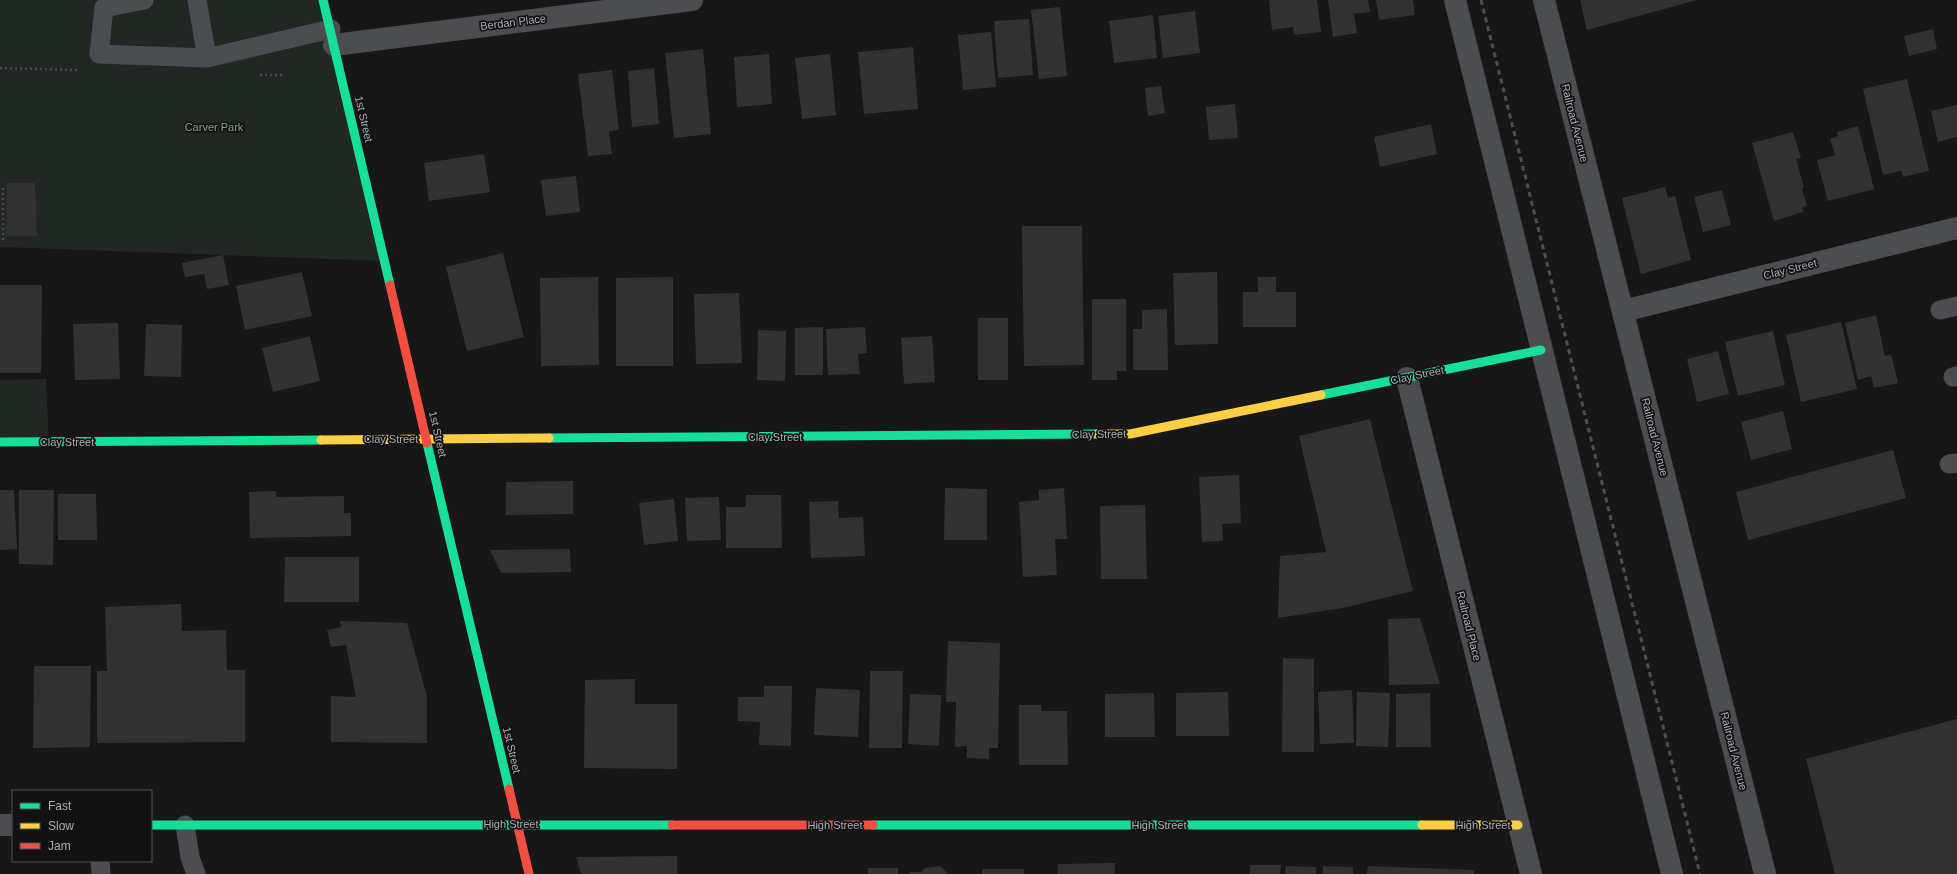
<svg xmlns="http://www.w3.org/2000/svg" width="1957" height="874" viewBox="0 0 1957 874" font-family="Helvetica,sans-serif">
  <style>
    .green { fill: #212722 }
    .building { fill: #323233 }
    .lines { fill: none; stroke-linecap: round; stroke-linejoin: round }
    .path { stroke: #4d4e51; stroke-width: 2.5; stroke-dasharray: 2 3; stroke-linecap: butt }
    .lane { stroke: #4c4d50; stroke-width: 19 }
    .street { stroke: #4c4d50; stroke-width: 22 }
    .fast { stroke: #16e098; stroke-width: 9 }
    .slow { stroke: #ffcf43; stroke-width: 9 }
    .jam { stroke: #f24e42; stroke-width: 9 }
    .rail { stroke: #4d4e51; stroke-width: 3; stroke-dasharray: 5 4; stroke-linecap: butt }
    .labels { text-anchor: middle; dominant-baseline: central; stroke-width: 3.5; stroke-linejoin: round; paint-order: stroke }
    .street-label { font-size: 11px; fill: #aaaeb7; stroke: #121213 }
    .park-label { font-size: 11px; fill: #83a086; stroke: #121213 }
  </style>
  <rect width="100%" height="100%" fill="#171718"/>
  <path class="green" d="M0,0H329L385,261L0,247Z
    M46,379L49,442H0V380Z"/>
  <path class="building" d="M1269,0H1317L1321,32L1294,35L1293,27L1272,30Z
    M1328,0H1368L1370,12L1354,14L1357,33L1333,37Z
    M1376,0H1413L1415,15L1379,20Z
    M1580,0H1697L1587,30Z
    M1060,7L1067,76L1039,79L1031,10Z
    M1195,11L1200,53L1163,58L1158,16Z
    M1153,15L1157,58L1114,63L1109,21Z
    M1029,19L1033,75L998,78L994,21Z
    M1933,29L1937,49L1909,56L1904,36Z
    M991,32L996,87L963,90L958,35Z
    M913,47L918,109L864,114L858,52Z
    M703,49L711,134L674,138L665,53Z
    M769,54L772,104L737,107L734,57Z
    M830,54L836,115L802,119L795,58Z
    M654,68L659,124L632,127L628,71Z
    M612,70L619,130L609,131L612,154L588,156L578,74Z
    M1907,79L1929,171L1903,177L1901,171L1883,175L1863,89Z
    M1161,86L1165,113L1148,116L1145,88Z
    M1235,104L1238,138L1209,140L1206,107Z
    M1957,105V137L1938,142L1931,111Z
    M1431,124L1437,154L1380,167L1374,137Z
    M1858,126L1874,189L1828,201L1817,160L1835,155L1830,139L1838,136L1837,132Z
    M1793,132L1801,158L1796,159L1804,188L1802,189L1807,206L1802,207L1803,212L1774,221L1752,143Z
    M484,154L490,192L429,201L424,163Z
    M576,176L580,212L546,216L541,180Z
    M7,183H35L37,236H6Z
    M1665,187L1668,198L1675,196L1691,260L1641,274L1622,198Z
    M1722,190L1731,225L1703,232L1694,197Z
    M1022,226H1082L1084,365L1024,366Z
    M503,253L524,337L467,351L446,267Z
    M223,255L229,285L207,289L204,274L185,277L182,263Z
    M302,272L312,316L245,330L236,286Z
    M1217,272L1218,344L1175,345L1173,273Z
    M598,277L599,365L541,366L540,278Z
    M673,277V366H616V278Z
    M1258,277H1276V292H1296V327H1243V292H1258Z
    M0,285H42L41,373H0Z
    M739,293L742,363L696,364L694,294Z
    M1092,299H1126V371H1117V380H1092Z
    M1167,309L1168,370H1133V329H1142V310Z
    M1876,315L1885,356L1891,354L1898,383L1874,388L1871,376L1858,380L1845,323Z
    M978,318H1008V380H978Z
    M1841,322L1857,389L1801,402L1786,335Z
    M118,323L120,379L75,380L73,324Z
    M146,324L182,325L181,377L144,376Z
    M823,327V375H795V328Z
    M865,327L867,353L858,354L860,374L828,375L826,329Z
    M758,330L786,331L785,381L757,380Z
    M1773,331L1785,385L1738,396L1725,342Z
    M310,336L320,381L273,392L262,348Z
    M932,336L935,382L904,384L901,338Z
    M1718,351L1729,394L1697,402L1687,359Z
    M1783,411L1792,449L1751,460L1741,422Z
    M1370,419L1413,591L1342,608L1278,618L1280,556L1326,552L1299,436Z
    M1893,450L1906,498L1748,540L1736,492Z
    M1239,475L1241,523L1222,524L1223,541L1202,542L1199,477Z
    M573,481V514L506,515V482Z
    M945,488L987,489V540H944Z
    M1064,488L1067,539H1055L1057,575L1023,577L1019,502L1039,500V490Z
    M0,490H14L17,549L0,550Z
    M19,490H54L53,565L19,564Z
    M276,491V497L344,496V513H351V536L250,538L249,492Z
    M58,494H96L97,540H58Z
    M746,495H781L782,548H726V507H746Z
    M719,497L721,540L687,541L685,498Z
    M674,499L678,541L644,545L639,503Z
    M838,501L839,518L863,517L865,556L811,558L809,502Z
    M1145,505L1147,579H1101L1100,506Z
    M570,549L571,572L501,573L490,550Z
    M285,557H359V602H284Z
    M181,604L182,631L226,630L227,670H245V742L97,743V671H107L105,607Z
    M1420,618L1440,684L1389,685L1388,619Z
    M340,621L407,623L427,697V743L331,742V696L356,697L346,645L331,647L327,630L341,627Z
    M948,641L1000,643L998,748H989V759L967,758V746L955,747L956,702H946Z
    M1283,658L1314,659V752H1282Z
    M34,666H91L90,747L33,748Z
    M870,671H903L902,748H869Z
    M635,679V704H677V769L584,768L585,680Z
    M764,686H792L791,746L759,745L760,722L738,721V697H764Z
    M816,688L860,690L858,737L814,735Z
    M1352,690L1354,743L1320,744L1318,692Z
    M1228,692L1229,736H1176V693Z
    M1357,692L1390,693L1388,747L1356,746Z
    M1154,693L1155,737H1105V694Z
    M1430,693L1431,747H1396V694Z
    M910,694L941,695L939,746L908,744Z
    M1019,705H1041V711H1067L1068,765H1019Z
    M1957,719V874H1835L1806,759Z
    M677,856V874H581L576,857Z
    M1115,863V874H1058V864Z
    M1250,865H1281L1280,874H1250Z
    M941,866L948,874H909L911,872H921L924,868Z
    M1286,866L1316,867V874H1285Z
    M1323,866L1353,867V874H1323Z
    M1368,866L1474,870V874H1367Z
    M868,868H898V874H868Z
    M982,869H1024V874H982Z"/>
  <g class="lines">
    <path class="path" d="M0,68L77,70
      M260,75H285
      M3,188V241"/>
    <path class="lane" d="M144,0L104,8L99,54L207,58L331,29
      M197,0L207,58
      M1940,310L1957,306
      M1953,377L1957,376
      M1949,464L1957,463
      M185,825L190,857L196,874
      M100,861L101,874"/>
    <path class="street" d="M1455,0L1672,874
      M1544,0L1765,874
      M334,45L692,0
      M1623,311L1957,228
      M1407,378L1531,874
      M0,825H13"/>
    <path class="fast" d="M323,0L390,285
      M1321,395L1541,350
      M549,438L1097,434
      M0,442L321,440
      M427,443L509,789
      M151,825H672
      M873,825H1422"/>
    <path class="slow" d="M1097,434H1130L1321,395
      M321,440L549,438
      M1422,825H1518"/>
    <path class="jam" d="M390,285L427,443
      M509,789L529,874
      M672,825H873"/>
    <path class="rail" d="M1481,0L1700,874"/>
  </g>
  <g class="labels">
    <g class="street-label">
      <text transform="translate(513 22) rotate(-7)">Berdan Place</text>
      <text transform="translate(364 119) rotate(77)">1st Street</text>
      <text transform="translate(1575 123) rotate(76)">Railroad Avenue</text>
      <text transform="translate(1790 269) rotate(-14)">Clay Street</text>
      <text transform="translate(1417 375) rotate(-12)">Clay Street</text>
      <text transform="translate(438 434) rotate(77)">1st Street</text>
      <text transform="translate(1099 434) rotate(-1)">Clay Street</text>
      <text x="775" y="437">Clay Street</text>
      <text transform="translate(1655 437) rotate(76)">Railroad Avenue</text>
      <text x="391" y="439">Clay Street</text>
      <text x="67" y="442">Clay Street</text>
      <text transform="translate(1469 626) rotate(76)">Railroad Place</text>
      <text transform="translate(512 750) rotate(77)">1st Street</text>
      <text transform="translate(1734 751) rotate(76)">Railroad Avenue</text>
      <text x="511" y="824">High Street</text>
      <text x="835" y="825">High Street</text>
      <text x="1159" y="825">High Street</text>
      <text x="1483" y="825">High Street</text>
    </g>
    <g class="park-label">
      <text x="214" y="127">Carver Park</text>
    </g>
  </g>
  <rect x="12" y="790" width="140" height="72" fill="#121213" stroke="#4f5055"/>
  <rect x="20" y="803" width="20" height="6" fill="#16e098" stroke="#4f5055"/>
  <text x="48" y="810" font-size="12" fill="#aaaeb7">Fast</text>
  <rect x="20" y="823" width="20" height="6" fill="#ffcf43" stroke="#4f5055"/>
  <text x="48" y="830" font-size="12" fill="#aaaeb7">Slow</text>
  <rect x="20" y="843" width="20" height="6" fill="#f24e42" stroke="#4f5055"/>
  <text x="48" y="850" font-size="12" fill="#aaaeb7">Jam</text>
</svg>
